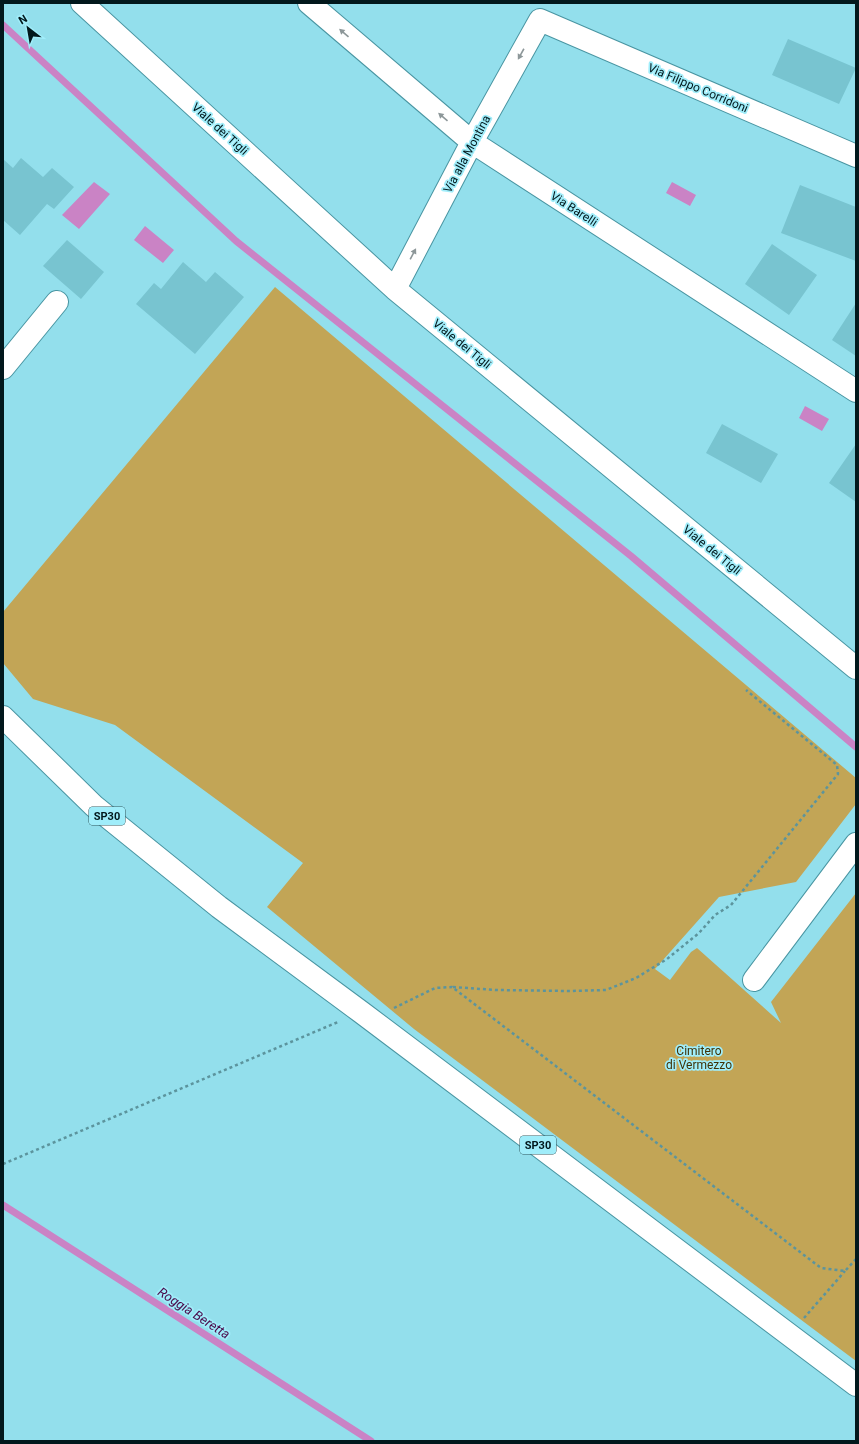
<svg xmlns="http://www.w3.org/2000/svg" width="859" height="1444" viewBox="0 0 859 1444" font-family="Roboto,sans-serif">
  <style>
    .green { fill: #c2a556 }
    .water { fill: #ca83c5 }
    .lines { fill: none; stroke-linecap: round; stroke-linejoin: round }
    .stream { stroke: #ca83c5; stroke-width: 7 }
    .building { fill: #78c4d0 }
    .minor-casing { stroke: #4995a2; stroke-width: 24 }
    .major-casing { stroke: #4995a2; stroke-width: 24 }
    .path { stroke: #5c949d; stroke-width: 2.5; stroke-dasharray: 3 3; stroke-linecap: butt }
    .minor { stroke: #fff; stroke-width: 22 }
    .major { stroke: #fff; stroke-width: 22 }
    .oneway { fill: #8d9799 }
    .labels { text-anchor: middle; dominant-baseline: central; stroke-width: 3.5; stroke-linejoin: round; paint-order: stroke }
    .shield { fill: #a0edfa; stroke: #31585f; stroke-width: 1 }
    .shield-label { font-size: 11px; font-weight: bold; fill: #02181c }
    .street-label { font-size: 12px; fill: #02181c; stroke: #a0edfa }
    .park-label { font-size: 12px; fill: #3f3105; stroke: #a0edfa }
    .water-label { font-size: 13px; font-style: italic; fill: #4a0949; stroke: #a0edfa }
  </style>
  <rect width="100%" height="100%" fill="#93dfec"/>
  <path class="green" d="M275,287L856,778V804L796,882L719,897L655,969L670,980L691,952L697,948L781,1023L771,1002L856,893V1361L414,1029L267,907L303,863L115,725L33,699L3,663V612Z"/>
  <path class="water" d="M94,182L110,194L79,229L62,215Z
    M672,182L696,195L690,206L666,193Z
    M145,226L174,250L163,263L134,240Z
    M805,406L829,419L822,431L799,418Z"/>
  <g class="lines">
    <path class="stream" d="M3,25L236,241L631,556L856,747
      M3,1205L371,1441"/>
  </g>
  <path class="building" d="M788,39L856,68L839,104L772,75Z
    M21,158L43,177L52,168L74,187L54,209L47,204L20,235L3,220V159L13,168Z
    M800,185L856,207V261L781,233Z
    M67,240L104,272L81,299L43,266Z
    M772,244L817,275L789,315L745,284Z
    M183,262L206,282L215,272L244,297L195,354L136,304L154,283L161,289Z
    M856,303V356L832,340Z
    M722,424L778,454L761,483L706,453Z
    M856,444V502L829,483Z"/>
  <g class="lines">
    <g class="minor-casing">
      <path id="minor" d="M82,3L395,289L856,668
        M309,3L472,142L856,391
        M395,289L472,142L540,20L856,156
        M3,368L57,302
        M754,980L856,844"/>
    </g>
    <g class="major-casing">
      <path id="major" d="M3,717L94,806L219,907L361,1012L856,1385"/>
    </g>
    <path class="path" d="M453,987L496,990L570,991L606,990L636,978L667,959L699,933L715,915L731,905L838,774L837,765L746,690
      M394,1008L435,988L452,987L821,1268L845,1271L856,1259
      M3,1164L338,1022
      M804,1318L845,1271"/>
    <use href="#minor" class="minor"/>
    <use href="#major" class="major"/>
  </g>
  <defs><path id="oneway-solid" d="M-6-.8H1V-3.2L6.5 0L1 3.2V.8H-6Z"/></defs>
  <g class="oneway">
    <use href="#oneway-solid" transform="translate(344 33) rotate(-139)"/>
    <use href="#oneway-solid" transform="translate(521 54) rotate(119)"/>
    <use href="#oneway-solid" transform="translate(443 117) rotate(-139)"/>
    <use href="#oneway-solid" transform="translate(413 254) rotate(-62)"/>
  </g>
  <g class="labels">
    <g class="shield">
      <rect x="89" y="807" width="36" height="18" rx="3"/>
      <rect x="520" y="1136" width="36" height="18" rx="3"/>
    </g>
    <g class="shield-label">
      <text x="107" y="816">SP30</text>
      <text x="538" y="1145">SP30</text>
    </g>
    <g class="street-label">
      <text transform="translate(698 88) rotate(23)">Via Filippo Corridoni</text>
      <text transform="translate(220 129) rotate(42)">Viale dei Tigli</text>
      <text transform="translate(467 154) rotate(-62)">Via alla Montina</text>
      <text transform="translate(574 209) rotate(33)">Via Barelli</text>
      <text transform="translate(462 344) rotate(39)">Viale dei Tigli</text>
      <text transform="translate(712 550) rotate(39)">Viale dei Tigli</text>
    </g>
    <g class="park-label">
      <text x="699" y="1051">Cimitero<tspan x="699" dy="14">di Vermezzo</tspan></text>
    </g>
    <g class="water-label">
      <text transform="translate(194 1313) rotate(33)">Roggia Beretta</text>
    </g>
  </g>
  <rect width="859" height="1444" fill="none" stroke="#02181c" stroke-width="8"/>
  <g transform="translate(28 28) rotate(329)" stroke="#a0edfa" stroke-width="3" paint-order="stroke">
  <path d="M0-3L7 15L0 10L-7 15Z" fill="#02181c"/>
  <text y="-6" font-size="11" font-weight="bold" text-anchor="middle" fill="#02181c">N</text>
  </g>
</svg>
